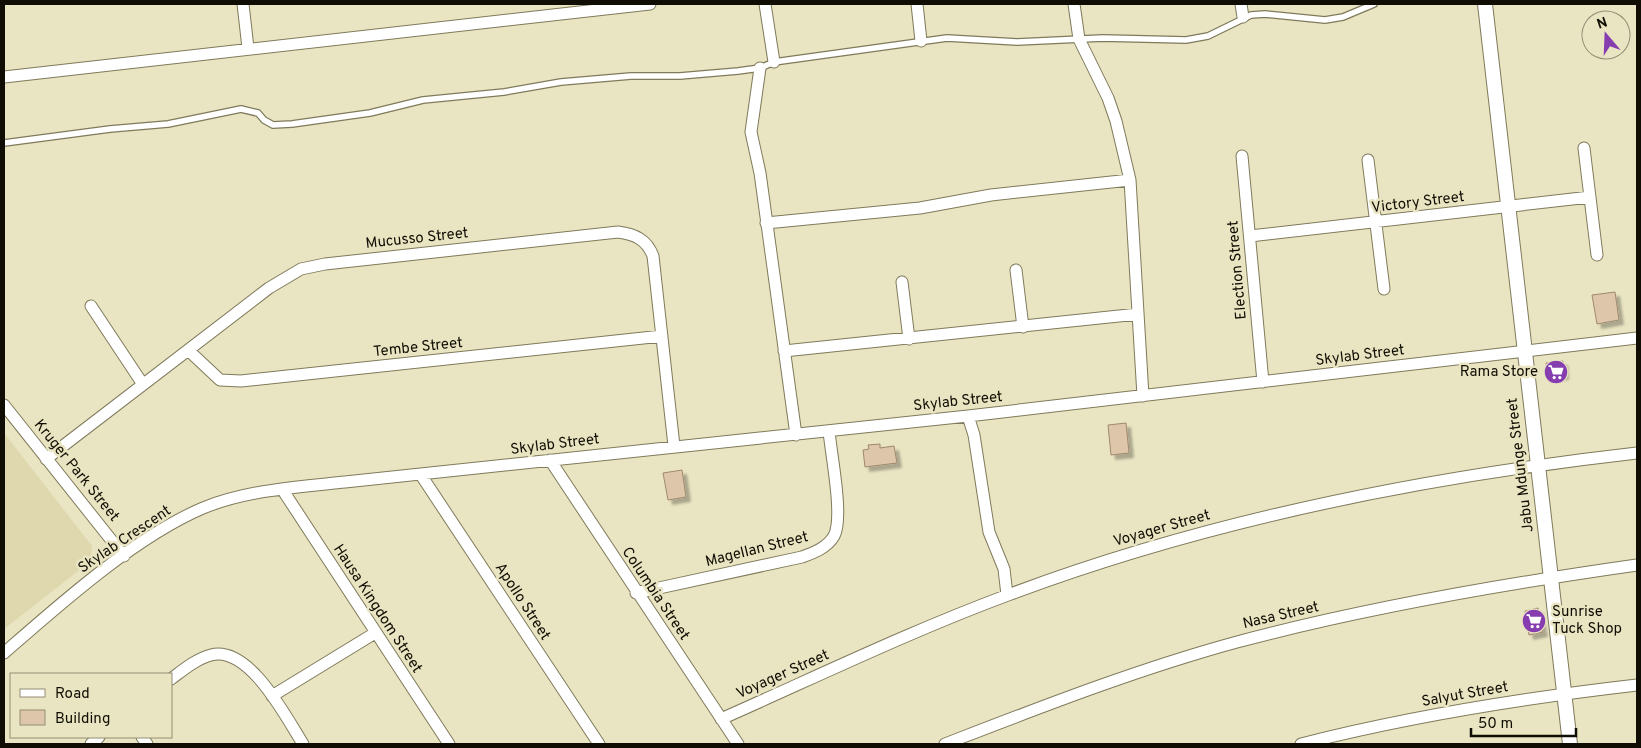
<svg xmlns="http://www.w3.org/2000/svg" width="1641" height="748" viewBox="0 0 1641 748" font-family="Overpass,sans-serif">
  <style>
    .built { fill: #dfd8ae }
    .building { fill: #dec6ab; stroke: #9f886e; filter: url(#shadow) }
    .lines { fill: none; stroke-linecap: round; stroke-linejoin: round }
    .service-casing { stroke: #7f7a5b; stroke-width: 8 }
    .minor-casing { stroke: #7f7a5b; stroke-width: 13 }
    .tertiary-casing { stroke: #7f7a5b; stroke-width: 16 }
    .service { stroke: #fff; stroke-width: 5.5 }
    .minor { stroke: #fff; stroke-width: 11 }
    .tertiary { stroke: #fff; stroke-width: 14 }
    .labels { text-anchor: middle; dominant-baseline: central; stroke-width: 5; stroke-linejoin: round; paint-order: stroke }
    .street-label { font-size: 15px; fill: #100e04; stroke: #e9e4c1 }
    .poi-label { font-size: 15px; fill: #100e04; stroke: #e9e4c1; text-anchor: end }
  </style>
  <defs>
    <filter id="shadow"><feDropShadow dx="4.5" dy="4.5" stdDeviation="1" flood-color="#0004"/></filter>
  </defs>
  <rect width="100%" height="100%" fill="#e9e4c1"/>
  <path class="built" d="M4,433L92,546L91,561L4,629Z"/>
  <path class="building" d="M1615,292L1619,320L1597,324L1592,295Z
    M1563,361L1564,375L1549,376L1546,363Z
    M1126,423L1129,453L1111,455L1108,425Z
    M880,444V448L894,446L897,463L865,467L863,450L869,449L868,445Z
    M682,470L686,497L668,500L663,473Z
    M1538,608L1543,632L1529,635L1525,611Z"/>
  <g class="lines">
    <g class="service-casing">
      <path id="service" d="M4,143L110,129L168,124L241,109L258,113L264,120L273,125L292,124L370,113L423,100L504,92L561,82L631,76H680L738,71L760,68L774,62L947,38L1017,42L1103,38L1186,40L1208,36L1251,15L1265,14L1325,20L1343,17L1374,4"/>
    </g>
    <g class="minor-casing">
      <path id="minor" d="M243,4L248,48
        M765,4L774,62
        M917,4L921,41
        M1074,4L1079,39L1108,98L1116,121L1130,180L1143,396
        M1241,4L1243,17
        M760,68L751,132L760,173L796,435
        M4,77L650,4
        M1584,148L1597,255
        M1242,156L1263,382
        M1368,160L1384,289
        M766,223L920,208L991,195L1130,180
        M1250,236L1590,197
        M1016,270L1023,327
        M902,282L909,339
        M91,306L142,383
        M188,350L220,380L241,381L662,336
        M784,351L1138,314
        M4,405L124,556
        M968,416L974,435L989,532L1004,569L1007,595
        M46,459L269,288L301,269L325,264L618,232C635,234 647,240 653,256L674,446
        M550,460L738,744
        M421,475L599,744
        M282,489L449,744
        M636,593L802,557C813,553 827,548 834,536C844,517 831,455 829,431
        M4,653C60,604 135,537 203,508C247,490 298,487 345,482L968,416L1637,338
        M171,679C183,670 196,659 211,655C249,645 286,717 303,744
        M272,696L375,633
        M721,719C816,677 911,631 1008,595C1210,519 1424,477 1637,453
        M142,737L147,744
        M91,744L99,737
        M945,744C1041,707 1138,669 1237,642C1368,607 1503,584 1637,565
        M1301,744C1411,716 1524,698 1637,685"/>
    </g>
    <g class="tertiary-casing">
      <path id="tertiary" d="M1485,4L1570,744"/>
    </g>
    <use href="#service" class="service"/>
    <use href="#minor" class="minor"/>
    <use href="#tertiary" class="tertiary"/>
  </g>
  <defs>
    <g id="supermarket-disc" transform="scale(1.25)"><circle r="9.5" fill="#863db0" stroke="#e9e4c1"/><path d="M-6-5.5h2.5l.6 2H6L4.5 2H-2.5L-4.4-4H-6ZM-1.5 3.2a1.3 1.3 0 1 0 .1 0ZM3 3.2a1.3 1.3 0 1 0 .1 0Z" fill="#fff"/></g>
  </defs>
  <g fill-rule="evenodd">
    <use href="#supermarket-disc" x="1556" y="372"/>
    <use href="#supermarket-disc" x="1534" y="621"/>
  </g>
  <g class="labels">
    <g class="street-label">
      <text transform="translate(1418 203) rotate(-7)">Victory Street</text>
      <text transform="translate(417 239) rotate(-6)">Mucusso Street</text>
      <text transform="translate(1238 270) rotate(-95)">Election Street</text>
      <text transform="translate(418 348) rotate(-6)">Tembe Street</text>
      <text transform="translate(1360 356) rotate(-7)">Skylab Street</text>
      <text transform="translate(958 402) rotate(-6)">Skylab Street</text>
      <text transform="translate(555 445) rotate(-7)">Skylab Street</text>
      <text transform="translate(1521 465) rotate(-97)">Jabu Mdunge Street</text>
      <text transform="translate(76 471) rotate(51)">Kruger Park Street</text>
      <text transform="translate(1162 529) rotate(-16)">Voyager Street</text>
      <text transform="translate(125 540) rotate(-34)">Skylab Crescent</text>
      <text transform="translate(757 550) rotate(-14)">Magellan Street</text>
      <text transform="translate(655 594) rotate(56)">Columbia Street</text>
      <text transform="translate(522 602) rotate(57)">Apollo Street</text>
      <text transform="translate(377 609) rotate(57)">Hausa Kingdom Street</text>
      <text transform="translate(1281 616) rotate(-13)">Nasa Street</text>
      <text transform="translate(783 675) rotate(-24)">Voyager Street</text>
      <text transform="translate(1465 695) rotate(-10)">Salyut Street</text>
    </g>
    <g class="poi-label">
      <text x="1538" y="372">Rama Store</text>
      <text x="1552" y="612" text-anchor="start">Sunrise<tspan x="1552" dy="17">Tuck Shop</tspan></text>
    </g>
  </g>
  <rect width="1641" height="748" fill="none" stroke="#100e04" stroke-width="10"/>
  <rect x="10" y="673" width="162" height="65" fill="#e9e4c1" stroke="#928e75"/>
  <rect x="20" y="689" width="25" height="8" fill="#ffffff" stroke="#928e75"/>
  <text x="55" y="698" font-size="15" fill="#100e04">Road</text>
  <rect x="20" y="710" width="25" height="15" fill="#dec6ab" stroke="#928e75"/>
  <text x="55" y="723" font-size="15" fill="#100e04">Building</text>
  <g transform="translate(1606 35) rotate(341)"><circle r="24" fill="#e9e4c1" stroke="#928e75"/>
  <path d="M0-4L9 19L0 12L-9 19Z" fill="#863db0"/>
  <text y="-8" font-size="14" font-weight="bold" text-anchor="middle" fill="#100e04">N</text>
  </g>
  <path d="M1471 728v8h105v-8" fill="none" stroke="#100e04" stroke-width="2.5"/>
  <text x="1478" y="728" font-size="15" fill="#100e04" stroke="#e9e4c1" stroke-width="4" paint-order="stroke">50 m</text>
</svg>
